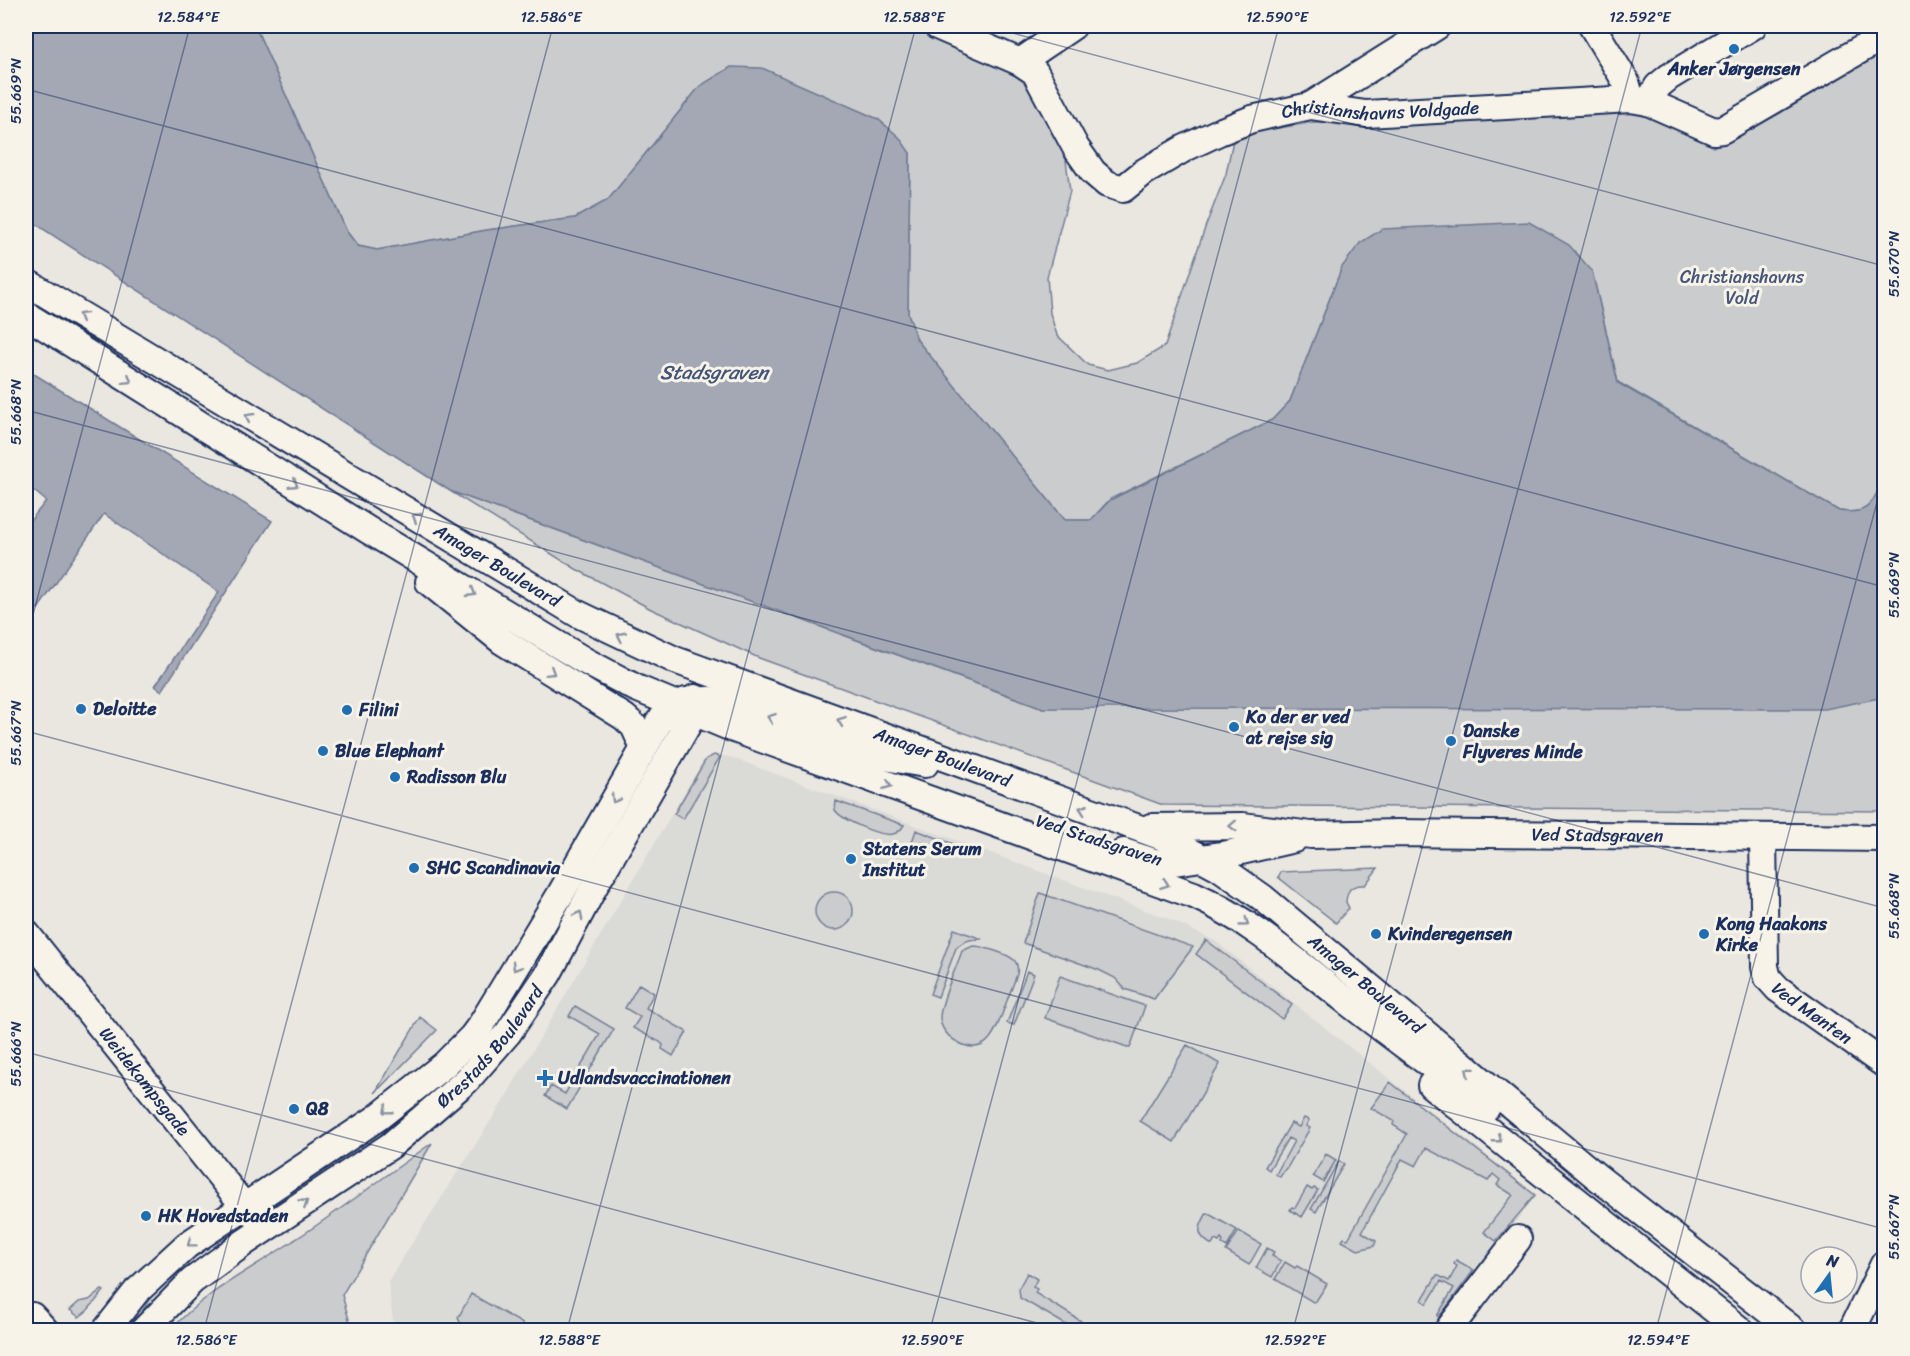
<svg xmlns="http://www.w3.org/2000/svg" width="1910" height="1356" viewBox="0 0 1910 1356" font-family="Sriracha,sans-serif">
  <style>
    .built { fill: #dadad6 }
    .green { fill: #cbcccd; stroke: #737e96; stroke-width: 1.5 }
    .water { fill: #a3a8b4; stroke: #6d7892; stroke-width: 1.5 }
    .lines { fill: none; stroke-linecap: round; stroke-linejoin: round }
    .minor-casing { stroke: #1b2f5e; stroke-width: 30 }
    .minor { stroke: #f7f3e8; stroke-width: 26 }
    .oneway { stroke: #8991a3 }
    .ticks { fill: none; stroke: #1b2f5e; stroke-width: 1.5; stroke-opacity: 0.45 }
    .poi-dot { fill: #1f6fb2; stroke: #f7f3e8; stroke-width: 2 }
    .labels { text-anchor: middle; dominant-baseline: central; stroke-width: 6; stroke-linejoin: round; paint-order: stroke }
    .poi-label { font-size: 18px; font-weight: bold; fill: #1b2f5e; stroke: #f7f3e8; text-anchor: start }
    .street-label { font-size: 18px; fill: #1b2f5e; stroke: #f7f3e8 }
    .park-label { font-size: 18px; fill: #47567a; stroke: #f7f3e8 }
    .water-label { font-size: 20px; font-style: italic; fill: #445378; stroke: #f7f3e8 }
    .neatline { fill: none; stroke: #1b2f5e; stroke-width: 2 }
    .ticks-label { font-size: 15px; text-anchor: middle; fill: #1b2f5e }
  </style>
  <rect width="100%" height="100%" fill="#eae7e0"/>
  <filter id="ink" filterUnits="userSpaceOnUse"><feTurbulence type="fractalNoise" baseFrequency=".0167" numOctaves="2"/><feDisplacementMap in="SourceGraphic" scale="12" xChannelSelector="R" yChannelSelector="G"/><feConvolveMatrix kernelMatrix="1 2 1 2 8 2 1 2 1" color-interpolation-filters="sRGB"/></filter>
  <g filter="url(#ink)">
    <path class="built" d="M716,755L730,757L1169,919L1215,941L1537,1195L1430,1330H394L388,1281L502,1103L703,761Z"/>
    <path class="green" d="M255,26H571L578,30L582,26H913L1034,84L1064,145L1070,191L1047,277L1050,313L1057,335L1088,365L1108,370L1137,363L1165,346L1206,225L1226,174L1233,140L1241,134L1315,122L1643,110L1704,138L1713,147L1884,48V479C1871,504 1870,515 1839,511L1618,382L1592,271L1342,267L1290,401L1272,420L1110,499L1091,520H1065L917,340L908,313L910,153L700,86L608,200L575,218L487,230L377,250L358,246L347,232Z
      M450,491L1043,708L1879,698L1884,694V811L1163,805L759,658L651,609L576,569Z
      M714,755L720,757L683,819L674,814L706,759Z
      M836,801L904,825C901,830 898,833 893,834C880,837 842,820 835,810Z
      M916,830L956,845L951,860L911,845Z
      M1378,868L1365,885C1352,884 1347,889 1346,902L1349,908L1336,923L1278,877L1281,872Z
      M815 911a19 19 0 1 1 38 0a19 19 0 1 1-38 0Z
      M1040,893L1193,947L1154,999L1125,989L1115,978L1099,970L1023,943Z
      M954,929L982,939C971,939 964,940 956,948L938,997L930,994Z
      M1206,940L1292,1005L1282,1019L1196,954Z
      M973,946C982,946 1008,954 1014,960C1018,964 1018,969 1017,974C1013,986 1008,997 1004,1009C995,1034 985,1060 954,1040C946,1035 940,1026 940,1017C941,999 956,969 962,951Z
      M1027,971L1034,974L1014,1025L1007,1023Z
      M1060,976L1145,1006L1130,1048L1045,1018Z
      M639,984L654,993L646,1008L687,1032L673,1056L662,1049L663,1045L660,1042L633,1028L640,1017L625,1008Z
      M575,1006L614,1029L567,1109L545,1096L551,1086L565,1094L600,1034L569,1016Z
      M420,1017L437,1030L375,1093Z
      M1187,1045L1220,1064L1174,1142L1140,1121Z
      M1390,1082L1535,1195L1496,1241L1484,1232L1513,1195L1497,1185L1500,1180L1493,1174L1488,1181L1426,1148L1416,1166L1402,1159L1362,1232L1376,1241L1374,1246L1358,1250L1342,1241L1344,1238L1348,1239L1407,1134L1393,1125L1394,1121L1371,1108Z
      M1304,1118L1309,1120L1306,1126L1310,1128L1287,1168H1286L1280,1177L1276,1174L1294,1141L1288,1138L1269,1170L1265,1167L1291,1123L1299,1127Z
      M432,1143L342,1295L352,1330H171C204,1292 252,1269 293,1241C341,1210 386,1175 432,1143Z
      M1326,1154L1336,1160L1323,1182L1313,1176Z
      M1339,1161L1344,1164L1316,1212L1311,1209Z
      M1307,1187L1312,1190L1314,1188L1318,1190L1302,1217L1290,1210L1292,1207L1295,1208Z
      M1207,1213L1237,1230L1227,1247L1222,1244L1223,1241L1221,1239L1219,1242L1215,1240L1212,1245C1195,1235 1198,1228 1207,1213Z
      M1239,1231L1261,1244L1249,1265L1226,1251Z
      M221,1232L225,1236L184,1265L150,1298L132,1330H117L152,1289Z
      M1267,1248L1274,1252L1272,1256L1281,1261L1272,1277L1256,1268Z
      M1456,1260L1474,1270L1439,1317L1437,1316L1454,1288L1441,1281L1427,1304L1422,1300L1437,1275L1449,1281L1457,1266L1454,1264Z
      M1285,1262L1295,1268L1297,1266L1327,1284L1316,1301L1313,1302L1275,1279Z
      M1027,1273L1037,1279L1033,1287L1037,1289L1035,1293L1081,1321L1075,1330L1020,1298L1019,1288Z
      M102,1290L104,1291L87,1311L79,1317L70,1310L79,1302L89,1300Z
      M471,1294L523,1324L520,1330H464L458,1318Z"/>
    <path class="water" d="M26,26H255L347,232L358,246L377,250L487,230L575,218L608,200L700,86L731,67L762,68L878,119L899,137L910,153L908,313L917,340L1065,520H1091L1110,500L1272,420L1290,401L1342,267L1360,243L1382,229L1529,222L1569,245L1592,271L1618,383L1839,511C1870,515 1871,504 1884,479V694L1879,698L1825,709L1043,708L450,491L43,229L26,216Z
      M26,369L272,521L162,691L155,686L219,592L104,514L38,609L26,600V526L46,501L26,484Z"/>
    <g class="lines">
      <g class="minor-casing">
        <g id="minor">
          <path id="s1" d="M937,26L1020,62L1035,72L1076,148L1093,172L1107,184L1123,189L1144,172L1185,148L1219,132L1252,119L1310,106L1366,114L1631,99L1648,102L1714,131L1722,130L1884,36"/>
          <path d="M1592,26L1626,82L1631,99"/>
          <path d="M1020,62L1073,26"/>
          <path d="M1648,102L1658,86L1669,77L1753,26"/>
          <path d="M1310,106L1437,26"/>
          <path id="s2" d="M26,282L578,614L675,660L1163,837L1219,867L1263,898L1596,1176L1793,1330"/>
          <path d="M26,315L368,530L585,661L636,688L734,729L1194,895C1250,920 1296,961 1344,999C1391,1036 1439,1071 1487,1107"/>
          <path d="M429,582L502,641L624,717L634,726L644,748"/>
          <path id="s3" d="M1151,827L1243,826L1311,835L1397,833L1884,838"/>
          <path id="s4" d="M1763,837L1765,967L1768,978L1778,989L1884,1064"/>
          <path d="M1124,852L1154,862L1168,863L1228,854L1294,839"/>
          <path id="s5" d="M26,933L244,1206L256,1216"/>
          <path d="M1431,1085L1740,1330"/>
          <path d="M32,1316L45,1330H44"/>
          <path d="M106,1330L136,1292L187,1245L377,1118L444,1065L472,1037L481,1025L560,895L659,722L675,705L686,701L709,700L719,701L742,708L874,755L925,764"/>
          <path id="s6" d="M144,1330L192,1281L245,1242L390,1146L467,1080L508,1033L548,974L595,885L688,724L694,713L695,698"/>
          <path d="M1448,1330L1518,1239"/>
          <path d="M1852,1330L1884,1264"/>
        </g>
      </g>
      <use href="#minor" class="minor"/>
    </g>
    <defs><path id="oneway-chevron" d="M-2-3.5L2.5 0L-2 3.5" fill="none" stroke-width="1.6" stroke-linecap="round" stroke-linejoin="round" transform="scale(1.5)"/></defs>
    <g class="oneway">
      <use href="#oneway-chevron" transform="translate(82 316) rotate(-149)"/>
      <use href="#oneway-chevron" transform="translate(128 380) rotate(32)"/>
      <use href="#oneway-chevron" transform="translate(249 417) rotate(-149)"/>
      <use href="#oneway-chevron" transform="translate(294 484) rotate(32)"/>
      <use href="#oneway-chevron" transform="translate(416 517) rotate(-149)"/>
      <use href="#oneway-chevron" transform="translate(472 593) rotate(31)"/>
      <use href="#oneway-chevron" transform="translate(621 636) rotate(-155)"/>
      <use href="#oneway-chevron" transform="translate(551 672) rotate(32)"/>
      <use href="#oneway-chevron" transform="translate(771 718) rotate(-160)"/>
      <use href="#oneway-chevron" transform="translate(841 721) rotate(-160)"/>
      <use href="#oneway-chevron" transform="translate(888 785) rotate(20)"/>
      <use href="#oneway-chevron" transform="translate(615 799) rotate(120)"/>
      <use href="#oneway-chevron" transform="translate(1083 809) rotate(-161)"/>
      <use href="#oneway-chevron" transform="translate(1233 826) rotate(178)"/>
      <use href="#oneway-chevron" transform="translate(1165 884) rotate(20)"/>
      <use href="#oneway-chevron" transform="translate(579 915) rotate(-62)"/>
      <use href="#oneway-chevron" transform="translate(1245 923) rotate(36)"/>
      <use href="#oneway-chevron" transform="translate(516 967) rotate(121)"/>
      <use href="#oneway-chevron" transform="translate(1469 1071) rotate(-140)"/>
      <use href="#oneway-chevron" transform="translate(387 1110) rotate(141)"/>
      <use href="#oneway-chevron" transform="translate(1498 1139) rotate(38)"/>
      <use href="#oneway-chevron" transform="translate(304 1203) rotate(-33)"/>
      <use href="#oneway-chevron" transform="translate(191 1243) rotate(143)"/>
    </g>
  </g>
  <path class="ticks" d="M986,26L1884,266M26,89L1884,587M26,410L1884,908M26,641L190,26M26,731L1884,1229M26,1052L1063,1330M204,1330L553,26M567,1330L916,26M930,1330L1279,26M1293,1330L1642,26M1656,1330L1884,476"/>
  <g class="poi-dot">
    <circle cx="1734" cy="49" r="6"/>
    <circle cx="81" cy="709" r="6"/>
    <circle cx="347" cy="710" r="6"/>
    <circle cx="1234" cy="727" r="6"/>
    <circle cx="1451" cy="741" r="6"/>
    <circle cx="323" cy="751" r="6"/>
    <circle cx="395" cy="777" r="6"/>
    <circle cx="851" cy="859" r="6"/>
    <circle cx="414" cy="868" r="6"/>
    <circle cx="1376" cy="934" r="6"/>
    <circle cx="1704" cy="934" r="6"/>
    <path d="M542 1069h6v6h6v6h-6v6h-6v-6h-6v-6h6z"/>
    <circle cx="294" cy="1109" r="6"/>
    <circle cx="146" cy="1216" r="6"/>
  </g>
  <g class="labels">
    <g class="poi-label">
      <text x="1734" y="69" text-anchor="middle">Anker Jørgensen</text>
      <text x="93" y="709">Deloitte</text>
      <text x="359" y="710">Filini</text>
      <text x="1246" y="717">Ko der er ved<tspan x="1246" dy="21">at rejse sig</tspan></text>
      <text x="1463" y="731">Danske<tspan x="1463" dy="21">Flyveres Minde</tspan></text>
      <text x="335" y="751">Blue Elephant</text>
      <text x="407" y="777">Radisson Blu</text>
      <text x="863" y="849">Statens Serum<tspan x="863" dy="21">Institut</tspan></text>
      <text x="426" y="868">SHC Scandinavia</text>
      <text x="1716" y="924">Kong Haakons<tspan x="1716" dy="21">Kirke</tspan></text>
      <text x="1388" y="934">Kvinderegensen</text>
      <text x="558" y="1078">Udlandsvaccinationen</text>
      <text x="306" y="1109">Q8</text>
      <text x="158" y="1216">HK Hovedstaden</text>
    </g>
    <g class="street-label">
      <text stroke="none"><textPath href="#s1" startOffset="537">Christianshavns Voldgade</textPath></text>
      <text stroke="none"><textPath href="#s2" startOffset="550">Amager Boulevard</textPath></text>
      <text stroke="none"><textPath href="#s2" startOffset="1036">Amager Boulevard</textPath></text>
      <text stroke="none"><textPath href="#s3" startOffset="447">Ved Stadsgraven</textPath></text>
      <text transform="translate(1099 840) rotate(18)">Ved Stadsgraven</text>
      <text stroke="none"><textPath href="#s2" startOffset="1522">Amager Boulevard</textPath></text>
      <text stroke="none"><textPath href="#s4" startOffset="198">Ved Mønten</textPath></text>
      <text stroke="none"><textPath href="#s6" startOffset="450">Ørestads Boulevard</textPath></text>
      <text stroke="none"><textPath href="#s5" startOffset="190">Weidekampsgade</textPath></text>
    </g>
    <g class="park-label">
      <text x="1742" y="277">Christianshavns<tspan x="1742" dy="21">Vold</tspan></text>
    </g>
    <g class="water-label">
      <text x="714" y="372">Stadsgraven</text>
    </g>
  </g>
  <rect width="1910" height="1356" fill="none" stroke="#f7f3e8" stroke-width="66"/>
  <g transform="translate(1829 1275) rotate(15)"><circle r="28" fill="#f7f3e8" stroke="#9fa5b1" stroke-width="1.5"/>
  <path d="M0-4.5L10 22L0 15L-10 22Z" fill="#1f6fb2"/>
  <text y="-9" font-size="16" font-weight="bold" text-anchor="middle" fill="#1b2f5e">N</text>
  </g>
  <rect x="33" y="33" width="1844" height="1290" class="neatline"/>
  <g class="ticks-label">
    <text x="188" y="22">12.584°E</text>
    <text x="551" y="22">12.586°E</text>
    <text x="914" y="22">12.588°E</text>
    <text x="1277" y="22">12.590°E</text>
    <text x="1640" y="22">12.592°E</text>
    <text transform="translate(16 91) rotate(-90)" y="5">55.669°N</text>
    <text transform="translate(1894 264) rotate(-90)" y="5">55.670°N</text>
    <text transform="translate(16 412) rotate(-90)" y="5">55.668°N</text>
    <text transform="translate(1894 585) rotate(-90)" y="5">55.669°N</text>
    <text transform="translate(16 733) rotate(-90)" y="5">55.667°N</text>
    <text transform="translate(1894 906) rotate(-90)" y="5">55.668°N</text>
    <text transform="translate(16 1054) rotate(-90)" y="5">55.666°N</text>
    <text transform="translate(1894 1227) rotate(-90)" y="5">55.667°N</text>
    <text x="206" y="1345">12.586°E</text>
    <text x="569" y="1345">12.588°E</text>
    <text x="932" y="1345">12.590°E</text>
    <text x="1295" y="1345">12.592°E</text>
    <text x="1658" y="1345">12.594°E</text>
  </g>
</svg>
